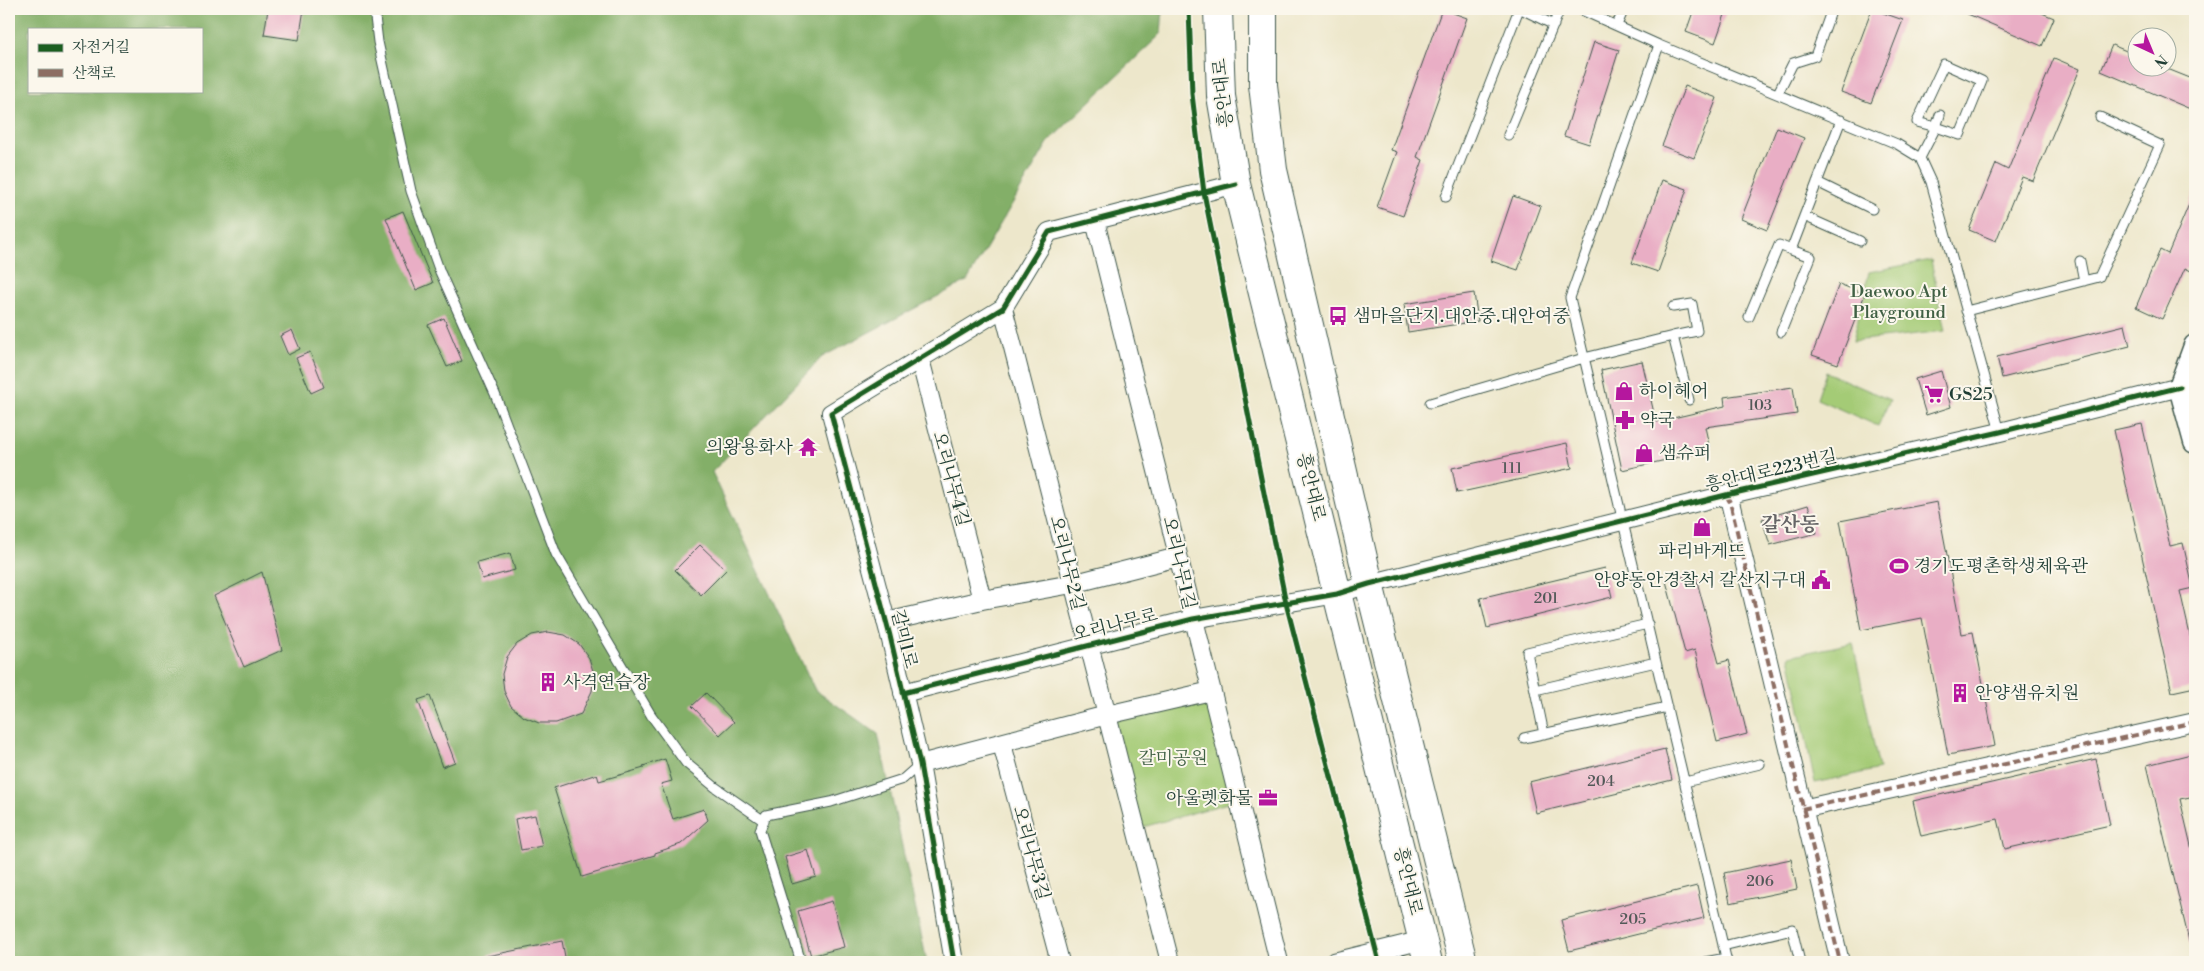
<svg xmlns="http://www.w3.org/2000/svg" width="2204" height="971" viewBox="0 0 2204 971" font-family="'Libre Bodoni','Noto Serif KR',serif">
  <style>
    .green { fill: #a4cb76; stroke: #628455 }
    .forest { fill: #83af67; stroke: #51764e; fill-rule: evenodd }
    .building { fill: #e9aec5 }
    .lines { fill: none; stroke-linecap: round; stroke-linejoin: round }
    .service-casing { stroke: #3e564b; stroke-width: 11 }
    .minor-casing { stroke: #3e564b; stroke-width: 20 }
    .tertiary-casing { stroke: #3e564b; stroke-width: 25 }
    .primary-casing { stroke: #3e564b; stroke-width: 30 }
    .service { stroke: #fff; stroke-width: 9 }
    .minor { stroke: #fff; stroke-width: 18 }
    .tertiary { stroke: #fff; stroke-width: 22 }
    .primary { stroke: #fff; stroke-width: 28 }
    .quiet { stroke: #8d6e63; stroke-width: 4; stroke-dasharray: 8 4; stroke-linecap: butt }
    .cycleway-casing { stroke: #fbf7ec; stroke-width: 8 }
    .cycleway { stroke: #1b5e20; stroke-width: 5 }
    .labels { text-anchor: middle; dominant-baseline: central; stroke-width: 4; stroke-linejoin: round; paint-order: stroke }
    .number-label { font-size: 15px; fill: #525958 }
    .street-label { font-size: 18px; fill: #1f3d34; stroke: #fbf7ec }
    .park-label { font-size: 18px; fill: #406044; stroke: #fbf7ec }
    .poi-label { font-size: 18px; fill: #1f3d34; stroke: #fbf7ec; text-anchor: start }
    .quarter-label { font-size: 20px; font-weight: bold; fill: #666567; stroke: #fbf7ec }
  </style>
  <rect width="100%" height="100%" fill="#fbf7ec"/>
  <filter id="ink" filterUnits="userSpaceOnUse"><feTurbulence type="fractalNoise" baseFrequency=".02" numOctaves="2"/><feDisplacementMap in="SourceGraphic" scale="10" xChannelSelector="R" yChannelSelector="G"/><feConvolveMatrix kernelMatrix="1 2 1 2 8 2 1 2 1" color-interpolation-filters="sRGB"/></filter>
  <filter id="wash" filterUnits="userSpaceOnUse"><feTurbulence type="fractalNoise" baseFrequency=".0096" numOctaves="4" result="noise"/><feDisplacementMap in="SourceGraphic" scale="20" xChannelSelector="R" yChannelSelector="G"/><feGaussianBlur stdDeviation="1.12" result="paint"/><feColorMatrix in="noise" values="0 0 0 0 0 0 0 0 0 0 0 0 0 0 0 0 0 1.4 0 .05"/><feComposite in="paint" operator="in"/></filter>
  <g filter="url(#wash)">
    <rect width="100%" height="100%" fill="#ede7cb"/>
    <path class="green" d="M1931,260L1945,331L1853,341L1869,272Z
      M1826,372L1890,400L1878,426L1817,399Z
      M1853,643L1879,769L1815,783L1789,656Z
      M1211,691L1238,800L1136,829L1107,715Z"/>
    <path class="forest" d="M9,9H1163L1161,34L1049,141L967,281L822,357L712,472L815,690L878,734L927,962H9ZM29,29H201V91H29Z"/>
    <g id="blocks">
      <path class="building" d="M268,9H304L299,40L264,35Z
        M1442,9L1467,18L1417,157L1423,160L1403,216L1377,207L1397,152L1391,150Z
        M1694,9H1727L1715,43L1686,32Z
        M1872,9L1903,20L1871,103L1841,92Z
        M1956,9H2032L2054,18L2042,46Z
        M1594,42L1619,50L1589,144L1564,136Z
        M2112,45L2136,55V68H2165L2195,80V111L2101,71Z
        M2054,58L2080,69L2033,181L2022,177L1996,241L1969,230L1996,164L2008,170Z
        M1685,86L1717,98L1694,158L1662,146Z
        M1777,127L1804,138L1767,230L1741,219Z
        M1662,180L1687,189L1658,272L1632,263Z
        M2195,190V261L2191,271L2185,268L2162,319L2136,307L2160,250L2168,254Z
        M1513,196L1541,206L1518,270L1491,261Z
        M403,211L433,283L416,290L386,218Z
        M1839,284L1865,294L1838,364L1812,355Z
        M1474,293L1478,321L1408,332L1404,304Z
        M444,318L462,361L447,367L428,325Z
        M2125,325L2130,346L2002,378L1997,357Z
        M292,330L300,349L288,355L280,336Z
        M310,352L324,387L311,393L296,358Z
        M1642,361L1656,422L1725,406L1724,397L1793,387L1797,414L1705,427L1710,450L1622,470L1601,370Z
        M1941,371L1951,407L1926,415L1915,379Z
        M2142,424L2170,546L2183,543L2193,588L2180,591L2195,657V687L2172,692L2114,430Z
        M1567,443L1572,468L1457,493L1452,468Z
        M1937,502L1962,634L1973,632L1995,746L1948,755L1922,618L1861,630L1840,521Z
        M1808,505L1817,533L1770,545L1762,519Z
        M700,545L726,570L701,595L675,570Z
        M510,553L515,570L482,579L477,562Z
        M1605,568L1612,597L1487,628L1480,598Z
        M262,572L282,650L244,667L214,596Z
        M1695,574L1719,663L1729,660L1747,734L1717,742L1695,650L1685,653L1666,581Z
        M548,632L565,635L579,644L589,658L594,674L592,691L581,714L556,723H539L524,717L511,706L504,691L502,674L507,657L517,644L532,635Z
        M706,693L734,722L720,735L692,706Z
        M430,696L455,762L442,767L418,700Z
        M1665,749L1672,780L1536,813L1529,782Z
        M2191,754L2195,772V796L2180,799L2195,863V945H2190L2147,765Z
        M665,759L672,781L661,784L673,819L704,809L708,820L681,844L655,853V855L582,877L554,788L597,774L599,781L644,768L643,766Z
        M2096,759L2110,825L2005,849L1998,819L1921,836L1913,801Z
        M535,815L542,846L521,850L515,819Z
        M808,850L816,877L792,884L785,857Z
        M1791,859L1797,889L1730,903L1724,873Z
        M1697,886L1704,918L1569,951L1561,920Z
        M832,901L844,947L811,956L798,911Z
        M562,941L566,962H487V956Z"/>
    </g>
  </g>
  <g filter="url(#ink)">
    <use href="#blocks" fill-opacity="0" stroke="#3e564b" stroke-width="1"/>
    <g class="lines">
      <g class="service-casing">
        <path id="service" d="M374,9L378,42L411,191L440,272L495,394L556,554L651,715L686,763L715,787L764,821
          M1521,9L1554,25
          M1579,9L1659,45L1897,144L1920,158L1931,182L2000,432
          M1617,25L1624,9
          M1659,45L1570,298L1727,962
          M1778,93L1793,63L1815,56L1832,9
          M1508,135L1560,9
          M1920,158L1936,127L1960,135L1982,81L1944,64L1917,122L1936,127L1940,115
          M1817,182L1872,209
          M1446,197L1519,9
          M1804,216L1860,241
          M2080,261L2084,281
          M1966,311L2099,277L2160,145L2100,117
          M1749,317L1779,245L1791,250
          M1781,332L1811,257L1791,250L1841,120
          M1673,336L1697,331L1692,304L1673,307
          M1430,403L1584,358L1673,336L1689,400
          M1535,690L1656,662
          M1544,734L1527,652L1648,624
          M1524,738L1667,707
          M1685,782L1760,764
          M1723,946L1792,929L1800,962
          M801,962L760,830L766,815L831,802L859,793L903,779L920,764
          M1705,962L1726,958"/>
      </g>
      <g class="minor-casing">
        <path id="minor" d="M1095,221L1279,962
          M1003,308L1170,962
          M920,359L982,600
          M1726,495L1730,502L1840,962
          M886,622L982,600L1072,584L1178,557
          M903,693L1193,619L1337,594L1369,584L1726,495L2000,432L2180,387
          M1002,744L1060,962
          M920,764L1107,715L1211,691
          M1802,809L2195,722
          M954,962L920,764L890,636L831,413L1003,308L1049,232L1236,184
          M1334,962L1423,940"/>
      </g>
      <g class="tertiary-casing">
        <path id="tertiary" d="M2195,346L2180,387L2195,442"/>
      </g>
      <g class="primary-casing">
        <path id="primary" d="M1218,9L1221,96L1236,184L1428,962
          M1263,9V85L1273,170L1369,584L1463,962"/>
      </g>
      <use href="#service" class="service"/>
      <use href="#minor" class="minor"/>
      <use href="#tertiary" class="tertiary"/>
      <use href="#primary" class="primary"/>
      <path class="quiet" d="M1726,495L1730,502L1840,962
        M1802,809L2195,722"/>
      <g class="cycleway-casing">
        <path id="cycleway" d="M1189,9L1192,94L1204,193L1286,603L1379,962
          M903,693L1193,619L1337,594L1369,584L1726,495L2000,432L2180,387
          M954,962L920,764L890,636L831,413L1003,308L1049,232L1236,184"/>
      </g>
      <use href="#cycleway" class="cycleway"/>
    </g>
  </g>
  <defs>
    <g id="bus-bare" transform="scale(1.5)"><path d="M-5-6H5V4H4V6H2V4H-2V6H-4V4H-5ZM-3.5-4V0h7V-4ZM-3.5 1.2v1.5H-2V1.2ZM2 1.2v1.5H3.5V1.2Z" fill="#b5179e" stroke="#fbf7ec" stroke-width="2.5" paint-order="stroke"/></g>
    <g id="shop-bare" transform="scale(1.5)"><path d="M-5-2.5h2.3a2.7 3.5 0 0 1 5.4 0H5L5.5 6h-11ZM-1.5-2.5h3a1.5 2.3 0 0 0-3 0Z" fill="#b5179e" stroke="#fbf7ec" stroke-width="2.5" paint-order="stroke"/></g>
    <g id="supermarket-bare" transform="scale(1.5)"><path d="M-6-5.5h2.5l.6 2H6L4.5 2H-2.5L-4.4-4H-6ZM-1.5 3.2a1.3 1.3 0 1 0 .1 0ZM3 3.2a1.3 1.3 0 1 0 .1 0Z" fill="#b5179e" stroke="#fbf7ec" stroke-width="2.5" paint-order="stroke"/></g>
    <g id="pharmacy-bare" transform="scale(1.5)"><path d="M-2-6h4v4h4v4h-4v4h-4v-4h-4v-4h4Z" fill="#b5179e" stroke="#fbf7ec" stroke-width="2.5" paint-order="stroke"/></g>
    <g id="temple-bare" transform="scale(1.5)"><path d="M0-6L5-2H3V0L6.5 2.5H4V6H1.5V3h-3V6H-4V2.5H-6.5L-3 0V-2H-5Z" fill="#b5179e" stroke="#fbf7ec" stroke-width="2.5" paint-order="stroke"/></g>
    <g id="stadium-bare" transform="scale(1.5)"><path d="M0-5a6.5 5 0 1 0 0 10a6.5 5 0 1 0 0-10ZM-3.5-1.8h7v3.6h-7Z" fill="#b5179e" stroke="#fbf7ec" stroke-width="2.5" paint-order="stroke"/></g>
    <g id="civic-bare" transform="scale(1.5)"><path d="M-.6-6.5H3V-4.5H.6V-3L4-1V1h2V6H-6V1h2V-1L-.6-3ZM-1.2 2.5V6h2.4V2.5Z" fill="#b5179e" stroke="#fbf7ec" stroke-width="2.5" paint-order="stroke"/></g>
    <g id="building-bare" transform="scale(1.5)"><path d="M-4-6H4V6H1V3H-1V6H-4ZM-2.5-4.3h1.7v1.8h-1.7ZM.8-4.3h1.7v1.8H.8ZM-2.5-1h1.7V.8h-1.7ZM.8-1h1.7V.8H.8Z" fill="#b5179e" stroke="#fbf7ec" stroke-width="2.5" paint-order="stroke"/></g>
    <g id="office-bare" transform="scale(1.5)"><path d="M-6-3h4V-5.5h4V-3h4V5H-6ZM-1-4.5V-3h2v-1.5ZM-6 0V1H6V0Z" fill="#b5179e" stroke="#fbf7ec" stroke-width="2.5" paint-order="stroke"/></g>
  </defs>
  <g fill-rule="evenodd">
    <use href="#bus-bare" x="1338" y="316"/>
    <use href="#shop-bare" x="1624" y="391"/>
    <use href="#supermarket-bare" x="1934" y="394"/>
    <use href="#pharmacy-bare" x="1625" y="420"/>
    <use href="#temple-bare" x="808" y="447"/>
    <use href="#shop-bare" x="1644" y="453"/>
    <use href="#shop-bare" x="1702" y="527"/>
    <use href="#stadium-bare" x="1899" y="566"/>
    <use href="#civic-bare" x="1821" y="580"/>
    <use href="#building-bare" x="548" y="682"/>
    <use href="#building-bare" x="1960" y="693"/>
    <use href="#office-bare" x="1268" y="798"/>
  </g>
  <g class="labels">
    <g class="number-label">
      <text x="1760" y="405">103</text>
      <text x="1512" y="468">111</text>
      <text x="1546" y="598">201</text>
      <text x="1601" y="781">204</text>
      <text x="1760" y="881">206</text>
      <text x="1633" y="919">205</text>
    </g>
    <g class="street-label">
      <text transform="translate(1223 93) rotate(-96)">흥안대로</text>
      <text transform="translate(1771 471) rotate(-13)">흥안대로223번길</text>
      <text transform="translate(951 479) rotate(75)">오리나무4길</text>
      <text transform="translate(1311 487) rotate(76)">흥안대로</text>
      <text transform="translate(1067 563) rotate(76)">오리나무2길</text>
      <text transform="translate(1179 563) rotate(77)">오리나무1길</text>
      <text transform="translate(1115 625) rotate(-14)">오리나무로</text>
      <text transform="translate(904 639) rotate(76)">갈미1로</text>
      <text transform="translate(1031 853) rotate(75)">오리나무3길</text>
      <text transform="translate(1408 881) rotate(76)">흥안대로</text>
    </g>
    <g class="park-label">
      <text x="1899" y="291">Daewoo Apt<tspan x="1899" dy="21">Playground</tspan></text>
      <text x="1173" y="758">갈미공원</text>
    </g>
    <g class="poi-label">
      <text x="1353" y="316">샘마을단지.대안중.대안여중</text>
      <text x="1639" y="391">하이헤어</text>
      <text x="1949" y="394">GS25</text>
      <text x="1640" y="420">약국</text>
      <text x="793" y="447" text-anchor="end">의왕용화사</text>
      <text x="1659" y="453">샘슈퍼</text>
      <text x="1702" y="551" text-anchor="middle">파리바게뜨</text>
      <text x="1914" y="566">경기도평촌학생체육관</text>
      <text x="1806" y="580" text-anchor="end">안양동안경찰서 갈산지구대</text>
      <text x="563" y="682">사격연습장</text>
      <text x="1975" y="693">안양샘유치원</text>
      <text x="1253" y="798" text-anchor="end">아울렛화물</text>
    </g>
    <g class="quarter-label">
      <text x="1790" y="525">갈산동</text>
    </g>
  </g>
  <rect width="2204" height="971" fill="none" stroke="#fbf7ec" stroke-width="30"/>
  <rect x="28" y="28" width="175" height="65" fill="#fbf7ec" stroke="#a3ada2"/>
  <rect x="38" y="44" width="25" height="8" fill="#1b5e20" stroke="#a3ada2"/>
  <text x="72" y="52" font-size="15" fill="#1f3d34">자전거길</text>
  <rect x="38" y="69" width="25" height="8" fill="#8d6e63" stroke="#a3ada2"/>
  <text x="72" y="78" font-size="15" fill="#1f3d34">산책로</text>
  <g transform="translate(2152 52) rotate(136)"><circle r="24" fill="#fbf7ec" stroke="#a3ada2"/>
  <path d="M0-4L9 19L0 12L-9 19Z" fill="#b5179e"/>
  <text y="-8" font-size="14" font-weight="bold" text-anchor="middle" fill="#1f3d34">N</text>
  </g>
</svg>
